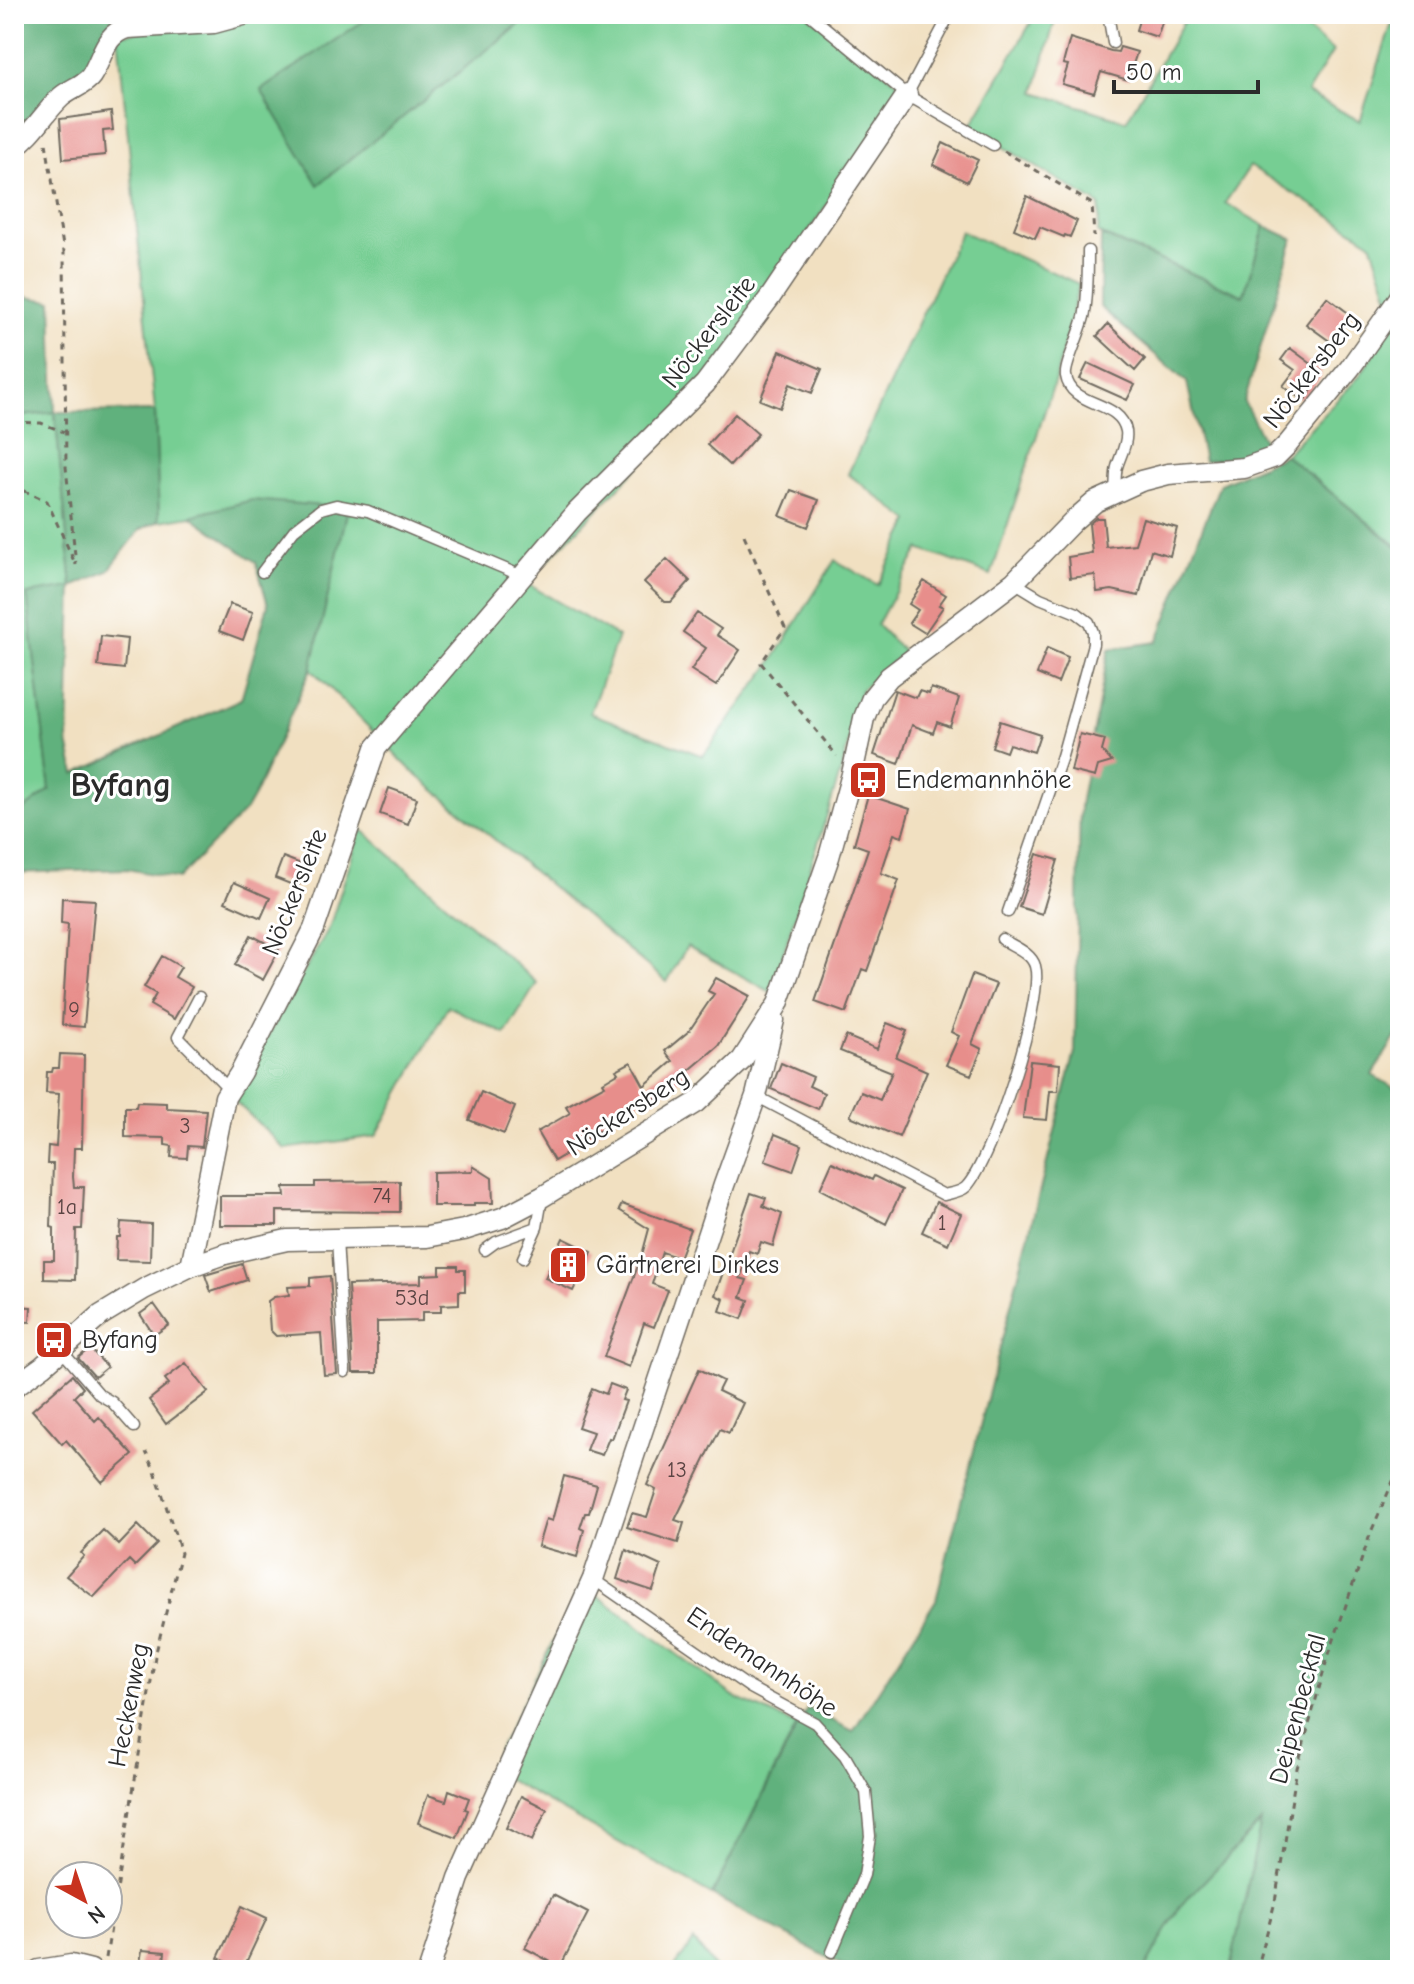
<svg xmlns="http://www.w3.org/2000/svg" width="1414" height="1984" viewBox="0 0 1414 1984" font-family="'Comic Neue',sans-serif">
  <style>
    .green { fill: #76ce93; stroke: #507c5f; stroke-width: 2 }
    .forest { fill: #60b17d; stroke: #466e54; stroke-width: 2 }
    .building { fill: #e78e8b }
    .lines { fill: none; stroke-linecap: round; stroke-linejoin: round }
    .service-casing { stroke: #706a60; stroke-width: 13 }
    .minor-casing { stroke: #706a60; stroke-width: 23 }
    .path { stroke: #706a60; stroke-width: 3; stroke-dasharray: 6 6; stroke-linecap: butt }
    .service { stroke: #fff; stroke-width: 10 }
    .minor { stroke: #fff; stroke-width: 20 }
    .labels { text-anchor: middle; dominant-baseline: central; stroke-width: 6; stroke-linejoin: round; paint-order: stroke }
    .number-label { font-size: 22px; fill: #5a4443 }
    .street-label { font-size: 26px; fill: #2b2b2b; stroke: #fff }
    .poi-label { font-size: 26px; fill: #2b2b2b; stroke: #fff; text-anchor: start }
    .district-label { font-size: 34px; font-weight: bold; fill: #2b2b2b; stroke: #fff }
  </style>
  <rect width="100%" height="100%" fill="#fff"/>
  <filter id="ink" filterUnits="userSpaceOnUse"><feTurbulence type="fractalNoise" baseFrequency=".0125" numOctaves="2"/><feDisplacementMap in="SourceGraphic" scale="16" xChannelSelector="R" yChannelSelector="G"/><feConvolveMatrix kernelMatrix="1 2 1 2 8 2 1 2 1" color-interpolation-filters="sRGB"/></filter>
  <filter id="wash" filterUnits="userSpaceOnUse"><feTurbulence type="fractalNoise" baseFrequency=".006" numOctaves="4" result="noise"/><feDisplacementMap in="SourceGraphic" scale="32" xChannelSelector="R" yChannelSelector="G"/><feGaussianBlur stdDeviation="1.8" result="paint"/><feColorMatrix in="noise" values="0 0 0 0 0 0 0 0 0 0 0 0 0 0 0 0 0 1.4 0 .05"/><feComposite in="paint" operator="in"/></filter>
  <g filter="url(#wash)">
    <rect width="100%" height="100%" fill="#f1e0c1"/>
    <path class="green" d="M250,14H374L261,90L499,42L532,14H807L905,88L680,424L526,583L618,637L590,713L703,756L768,668L835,560L878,585L910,521L848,474L961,231L1079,284L1056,377L991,575L919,549L877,625L904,652L861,690L844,761L771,992L687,946L667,982L413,772L311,669L348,508L207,511L191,516L159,521L155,411L118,35Z
      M1036,14H1060L1054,24L1035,92L1126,121L1188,14H1290L1333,51L1307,93L1360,121L1394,17L1400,18V290L1391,303L1371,242L1250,166L1225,203L1265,226L1244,296L1098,233L1100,205L970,127Z
      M1400,313V548L1285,455L1359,377Z
      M55,412L72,587L27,595L50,790L14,817V417Z
      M361,829L537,983L505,1034L448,1006L376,1136L285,1149L232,1098L329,928Z
      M582,1584L736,1698L797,1725L712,1895L489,1769Z
      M1262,1821L1230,1970H1144L1180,1906Z
      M693,1941L717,1970H673Z"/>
    <path class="forest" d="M14,14H241L128,25L89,76L14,144Z
      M374,14H532L318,185L261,90Z
      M1265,226L1293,239L1244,402L1268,448L1241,458L1204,461L1187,382L1100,307L1101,235L1243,296Z
      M14,295L52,301L55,412L155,411L159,521L141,529L108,571L72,587L68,742L75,774L241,699L268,605L256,562L191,516L252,500L348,508L311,669L255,794L246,810L178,879L127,869L16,873L14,817L50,790L27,594L72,587L55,412L14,417Z
      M1285,455L1400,549V1030L1372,1075L1400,1091V1970H1230L1261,1822L1180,1906L1144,1970H851L712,1895L807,1708L853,1731L936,1600L1075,1052L1080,805L1109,649L1157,642L1220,484Z"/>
    <g id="blocks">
      <path class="building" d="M1141,14H1165L1157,37L1136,30Z
        M1070,38L1111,51L1118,52L1120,47L1137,52L1128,80L1101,72L1094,93L1062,84L1068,65L1063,64Z
        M111,112L113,130L103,131L105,155L63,159L60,119Z
        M943,143L978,160L967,182L933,165Z
        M1027,196L1077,221L1070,237L1065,235L1064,237L1040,227L1035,238L1014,229Z
        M1327,297L1351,315L1331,342L1306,324Z
        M1108,324L1145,359L1135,371L1097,336Z
        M1290,348L1321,371V377L1304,401L1283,386L1295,370L1281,360Z
        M780,351L822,369L812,393L790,384L780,408L760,400Z
        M1088,363L1135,385L1127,400L1080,379Z
        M735,414L758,434L730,466L707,445Z
        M791,490L819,500L808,527L780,516Z
        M1096,518H1103L1106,547L1135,544L1143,518L1177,528L1170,556L1151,550L1139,596L1112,590L1097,592L1095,575L1070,578L1068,557L1092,553L1089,524Z
        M667,559L690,581L671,602H665L644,582Z
        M924,581L946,595L939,605L943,607L925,633L909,623L918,610L909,604Z
        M230,604L253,612L243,640L219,631Z
        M697,613L721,629L717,635L740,650L716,686L691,670L706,648L683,632Z
        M101,636L127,639L124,669L98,666Z
        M1047,648L1068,657L1058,683L1037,674Z
        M931,688L959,698L950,727L937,722L933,733L912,725L899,764L874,755L895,690L916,698L919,691L929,694Z
        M1000,721L1040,734L1034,752L1009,744L1006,752L992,747Z
        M1080,734L1105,740L1102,751L1112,762L1098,766L1095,777L1071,771Z
        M389,788L417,798L408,824L380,814Z
        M868,795L910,809L902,837L894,834L881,873L899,880L867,971L862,969L846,1013L815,1002L868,849L854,844Z
        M1037,854L1058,860L1042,914L1019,907Z
        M283,857L306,866L298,887L275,878Z
        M234,882L270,898L261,918L225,902Z
        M62,898L95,900L84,1027L62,1025L68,924L61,923Z
        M251,935L279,950L263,980L235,965Z
        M162,956L181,967L175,977L192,987L174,1019L150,1005L156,994L144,987Z
        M972,975L996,984L972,1044L982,1049L971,1075L946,1065L959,1036L951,1032Z
        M716,978L750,996L718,1046L653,1101L649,1093L650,1095L620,1112L622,1115L607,1124L608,1126L577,1143L579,1146L554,1161L537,1132L570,1113L566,1106L605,1085L603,1082L618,1073L616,1070L631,1062L644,1086L673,1061L665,1051L689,1031L714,994L708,991Z
        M887,1023L907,1031L896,1057L927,1071L899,1137L850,1116L861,1092L880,1100L892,1072L840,1051L846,1036L877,1049Z
        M60,1054L84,1055L82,1148H74L73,1177L74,1187H84L82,1229H76L75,1280L44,1279V1260H54V1228L51,1227L53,1164H47L48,1146L56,1147L59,1094L46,1093L47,1072H52L53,1068H59Z
        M1030,1061L1060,1064L1058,1091H1050L1047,1120L1023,1118Z
        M781,1063L813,1077L809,1086L824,1093L818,1109L771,1089Z
        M481,1092L515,1107L504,1134L469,1120Z
        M137,1102L166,1103V1108L206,1110L202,1147L188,1146L187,1158L171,1157L172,1146L165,1145V1138L125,1137V1107H136Z
        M775,1134L802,1145L793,1171L765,1161Z
        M832,1162L872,1180L874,1176L902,1190L886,1224L820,1189Z
        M473,1166L492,1178L493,1203H474V1206H433V1172L473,1171Z
        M400,1181V1212L277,1211V1225H220V1196H285L284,1187H315V1182Z
        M751,1193L766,1198L763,1206L782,1214L773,1246L761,1242L757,1254L749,1251L740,1278L747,1280L741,1297L749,1300L742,1319L720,1311L724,1299L715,1295Z
        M936,1202L961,1214L948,1244L922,1232Z
        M622,1204L690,1229L679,1258L662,1252L652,1284L668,1290L654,1327L644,1323L629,1367L604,1357L642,1255L649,1229L619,1210Z
        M121,1222L151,1224L150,1261L116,1260L117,1237H120Z
        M563,1238L592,1252L573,1291L545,1278Z
        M242,1264L247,1280L211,1292L205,1275Z
        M440,1266H458V1270H465V1291H459V1304L441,1305V1312H422V1321L377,1322V1373H353L348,1285L421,1283V1275L440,1274Z
        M330,1276L337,1374L324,1375L321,1333L276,1336L270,1330L268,1301L274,1297L289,1295L288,1287L310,1286V1278Z
        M154,1304L169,1325L154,1335L140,1314Z
        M14,1306L31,1307L30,1322L14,1321Z
        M90,1348L107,1367L95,1377L78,1358Z
        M186,1363L208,1392L166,1424L149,1400L169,1384L165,1379Z
        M699,1369L723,1381L718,1391L743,1403L729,1433L720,1429L675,1520L684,1523L678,1543L627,1527L632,1513L647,1517L656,1490L647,1485Z
        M72,1375L83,1388L74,1397L95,1421L99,1417L133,1455L102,1482L66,1440L62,1444L32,1410Z
        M610,1384L626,1390L622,1400L626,1401L612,1439L609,1438L602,1455L586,1450L593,1432L578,1427L592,1388L606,1394Z
        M564,1476L597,1485L589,1513H585L580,1528L584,1530L577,1557L538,1546L546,1519L552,1521Z
        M138,1525L157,1544L135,1566L129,1560L94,1597L66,1576L84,1556L81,1553L103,1530L119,1545Z
        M626,1550L661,1566L653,1591L617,1579Z
        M449,1790L469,1798L465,1809L468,1810L457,1838L418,1823L428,1795L446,1801Z
        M521,1796L547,1809L532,1841L506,1828Z
        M553,1895L588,1913L560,1967L525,1948Z
        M242,1906L267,1918L243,1969L218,1958Z
        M142,1950L165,1952L163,1970H139Z"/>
    </g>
  </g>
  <g filter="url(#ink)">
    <use href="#blocks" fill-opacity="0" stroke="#706a60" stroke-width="2"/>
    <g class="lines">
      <g class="service-casing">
        <path id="service" d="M809,14L907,95L993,145
          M1108,14L1113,43
          M907,95L950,14
          M1088,251C1088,271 1088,292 1085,312C1083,329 1064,365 1066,376C1071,408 1120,399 1126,431C1128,443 1120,456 1117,467C1115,474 1116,483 1115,491
          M262,572L294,530L321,509L336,505L368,511L522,576
          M1008,912L1062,756L1093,644V632L1089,622L1077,613L1040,598L1014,582
          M199,997L178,1037L229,1089
          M756,1096L944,1195C951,1193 961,1192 966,1187C991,1162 1045,998 1035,966C1031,952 1012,946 1002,939
          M337,1239L345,1372
          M485,1250L496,1242L537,1227
          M523,1258L537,1227L542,1199
          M61,1350L100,1395L112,1402L134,1427
          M593,1579L749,1687L815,1723L845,1756L866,1792L870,1836L864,1875L832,1952"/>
      </g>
      <g class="minor-casing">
        <path id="minor" d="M14,147C33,134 44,113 61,97C70,89 85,85 91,76C103,58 104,34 127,28L214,23L247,14
          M191,1266L225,1097L241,1072L314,929L376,748L577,512L705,384L771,296L907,95
          M14,1387L43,1366L101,1315L144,1289L191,1266L225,1254L287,1240L427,1237L464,1230L502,1218L542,1197L696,1103L742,1060L778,1004L829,857L852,774L864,718L872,698L889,677L1014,582L1073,521L1095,502L1141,481L1168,474L1244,468L1275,457L1288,444L1350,368L1400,297
          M39,1970L71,1965L91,1970
          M429,1970L459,1878L593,1579L724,1185L756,1096L774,1020"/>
      </g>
      <path class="path" d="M46,143L64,252L66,467L76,565
        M1004,151L1092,204L1094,237
        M14,422L41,423L64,432
        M14,499L25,491L47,501L74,561
        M744,535L785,628L761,663L837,756
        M106,1958L155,1656L181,1553L155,1471L146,1452
        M1257,1970L1275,1902L1297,1768L1326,1663L1371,1532L1400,1465"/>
      <use href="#service" class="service"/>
      <use href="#minor" class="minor"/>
    </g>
  </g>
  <defs>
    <g id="bus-square" transform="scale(2)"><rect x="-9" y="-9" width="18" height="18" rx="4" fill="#c8321e" stroke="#fff"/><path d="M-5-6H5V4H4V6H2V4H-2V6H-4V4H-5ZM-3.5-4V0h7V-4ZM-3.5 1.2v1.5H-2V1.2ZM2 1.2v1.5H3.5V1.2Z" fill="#fff"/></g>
    <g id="building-square" transform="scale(2)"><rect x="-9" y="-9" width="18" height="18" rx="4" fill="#c8321e" stroke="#fff"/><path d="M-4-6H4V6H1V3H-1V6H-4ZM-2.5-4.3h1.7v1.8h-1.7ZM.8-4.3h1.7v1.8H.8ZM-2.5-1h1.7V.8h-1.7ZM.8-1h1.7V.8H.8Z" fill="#fff"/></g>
  </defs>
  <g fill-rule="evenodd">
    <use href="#bus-square" x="868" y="780"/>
    <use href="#building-square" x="568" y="1265"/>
    <use href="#bus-square" x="54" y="1340"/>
  </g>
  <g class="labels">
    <g class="number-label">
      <text x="74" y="1010">9</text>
      <text x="185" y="1126">3</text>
      <text x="382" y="1196">74</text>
      <text x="67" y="1207">1a</text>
      <text x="942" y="1223">1</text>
      <text x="412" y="1298">53d</text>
      <text x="677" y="1470">13</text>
    </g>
    <g class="street-label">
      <text transform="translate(709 332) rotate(-52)">Nöckersleite</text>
      <text transform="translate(1312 370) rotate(-52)">Nöckersberg</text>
      <text transform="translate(295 892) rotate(-68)">Nöckersleite</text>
      <text transform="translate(628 1112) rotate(-33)">Nöckersberg</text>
      <text transform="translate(762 1662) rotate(34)">Endemannhöhe</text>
      <text transform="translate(129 1705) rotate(-79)">Heckenweg</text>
      <text transform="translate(1298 1709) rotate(-75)">Deipenbecktal</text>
    </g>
    <g class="poi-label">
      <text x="896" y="780">Endemannhöhe</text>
      <text x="596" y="1265">Gärtnerei Dirkes</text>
      <text x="82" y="1340">Byfang</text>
    </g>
    <g class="district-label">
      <text x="121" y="785">Byfang</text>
    </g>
  </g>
  <rect width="1414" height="1984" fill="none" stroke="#fff" stroke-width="48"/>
  <g transform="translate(84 1900) rotate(140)"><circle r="38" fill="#ffffff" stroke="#aaaaaa" stroke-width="2"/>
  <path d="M0-6L14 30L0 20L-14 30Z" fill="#c8321e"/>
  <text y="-12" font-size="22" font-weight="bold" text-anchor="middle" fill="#2b2b2b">N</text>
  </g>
  <path d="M1114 80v12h144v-12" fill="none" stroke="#2b2b2b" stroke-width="4"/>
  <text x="1126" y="80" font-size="24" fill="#2b2b2b" stroke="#ffffff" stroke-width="6" paint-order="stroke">50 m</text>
</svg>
